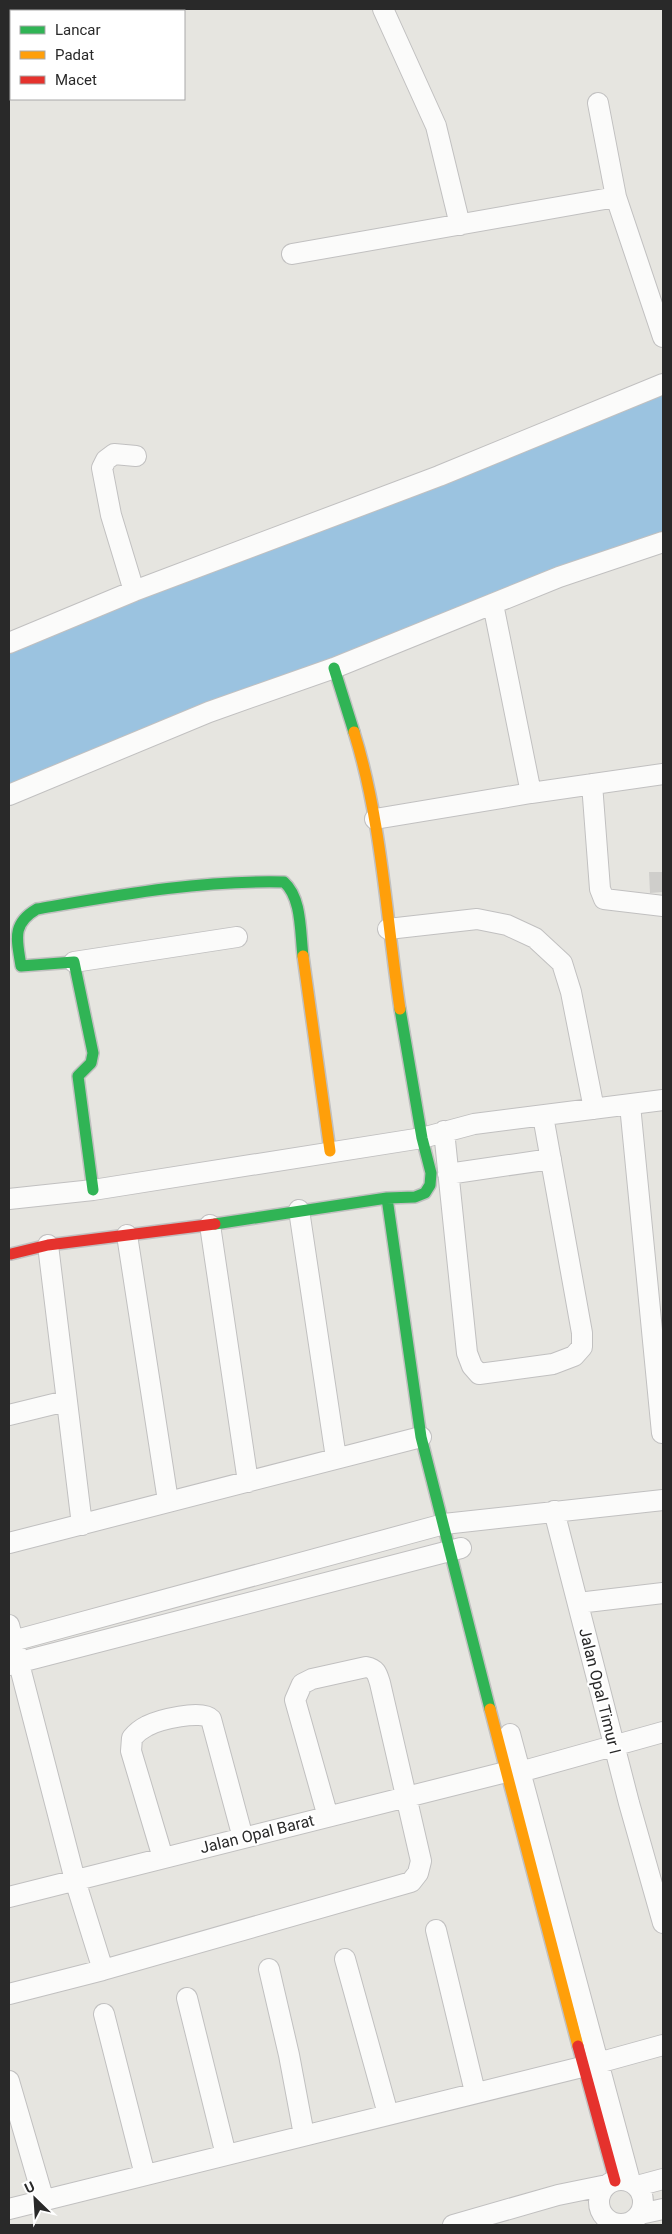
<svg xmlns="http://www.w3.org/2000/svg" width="672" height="2234" viewBox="0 0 672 2234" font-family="Roboto,sans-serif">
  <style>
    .water { fill: #9bc3e0 }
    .building { fill: #cfcecb }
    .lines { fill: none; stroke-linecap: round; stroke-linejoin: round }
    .street-casing { stroke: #c1c0c0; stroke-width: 22 }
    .fast-casing { stroke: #c1c0c0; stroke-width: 14 }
    .slow-casing { stroke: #c1c0c0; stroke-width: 14 }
    .jam-casing { stroke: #c1c0c0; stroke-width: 14 }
    .street { stroke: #fbfbfa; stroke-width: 20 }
    .fast { stroke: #30b455; stroke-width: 11 }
    .slow { stroke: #ff9f0a; stroke-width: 11 }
    .jam { stroke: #e5322d; stroke-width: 11 }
    .labels { text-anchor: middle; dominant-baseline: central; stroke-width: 4.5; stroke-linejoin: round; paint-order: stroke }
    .street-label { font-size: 16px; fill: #292929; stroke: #fff }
  </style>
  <rect width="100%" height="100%" fill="#e6e5e0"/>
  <path class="water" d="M663,384V542L9,793V642Z"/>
  <path class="building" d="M649,872H663V892L650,893Z"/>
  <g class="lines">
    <g class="street-casing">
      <path id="street" d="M383,9L436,126L460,225
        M598,103L616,197L663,337
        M292,254L616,197
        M134,591L111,515L102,468L106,460L114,454L136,456
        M493,604L531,793
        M9,643L134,591L439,476L663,384
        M592,784L600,889L604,899L663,906
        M9,795L209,712L334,668L559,577L663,542
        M375,819L531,793L663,774
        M388,929L477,919L507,925L535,938L562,963L571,992L594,1109
        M74,962L237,937
        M630,1105L662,1433
        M444,1131L467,1353L472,1366L479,1374L553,1364L574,1356L582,1347V1333L543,1116
        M448,1174L551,1159
        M9,1199L93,1190L422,1138L474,1124L663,1100
        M299,1210L336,1458
        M210,1225L248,1482
        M127,1235L168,1501
        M48,1245L82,1525
        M9,1415L66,1401
        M554,1511L629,1803L663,1923
        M9,1543L421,1437
        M578,1603L663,1593
        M9,1625L75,1880L103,1970
        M9,1642L444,1524L663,1500
        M9,1665L461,1548
        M510,1734L630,2181
        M163,1858L131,1751L132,1738C136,1733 141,1729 147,1726C158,1720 202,1709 211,1719L243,1838
        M9,1897L506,1772H520L663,1732
        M436,1930L475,2092
        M345,1959L388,2114
        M269,1969L289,2055L304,2135
        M9,1994L103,1970L411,1882L418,1873L421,1861L380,1683C377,1673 376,1669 366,1667L312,1679L302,1684L295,1700L328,1817
        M187,1998L226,2155
        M104,2014L145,2175
        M9,2081L44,2201
        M599 2202a22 22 0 1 1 44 0a22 22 0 1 1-44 0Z
        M637,2186L663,2179
        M9,2209L598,2063L663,2045
        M640,2214L663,2209
        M453,2225L558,2195L607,2185"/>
    </g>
    <g class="fast-casing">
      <path id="fast" d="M334,668L354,732
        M93,1190L78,1076L91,1063L93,1053L74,962L21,966C17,940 11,924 37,909C119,895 200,880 284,882C302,898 300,932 303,956
        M387,1198L421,1437L490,1709
        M215,1224L387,1198L415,1197L425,1193L430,1185L431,1173L422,1138L400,1009"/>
    </g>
    <g class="slow-casing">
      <path id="slow" d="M354,732C382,821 386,917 400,1009
        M303,956L330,1151
        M490,1709L578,2046"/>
    </g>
    <g class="jam-casing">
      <path id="jam" d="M11,1254L48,1245L215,1224
        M578,2046L615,2181"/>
    </g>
    <use href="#street" class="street"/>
    <use href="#fast" class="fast"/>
    <use href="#slow" class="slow"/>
    <use href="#jam" class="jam"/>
  </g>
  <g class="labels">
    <g class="street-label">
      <text transform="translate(600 1691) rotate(76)">Jalan Opal Timur I</text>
      <text transform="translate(257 1834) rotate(-14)">Jalan Opal Barat</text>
    </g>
  </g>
  <rect width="672" height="2234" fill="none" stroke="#292929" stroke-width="20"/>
  <rect x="10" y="10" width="175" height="90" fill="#ffffff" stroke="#a9a9a9"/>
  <rect x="20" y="26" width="25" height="8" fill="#30b455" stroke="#a9a9a9"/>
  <text x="55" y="35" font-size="15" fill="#292929">Lancar</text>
  <rect x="20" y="51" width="25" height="8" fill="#ff9f0a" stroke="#a9a9a9"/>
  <text x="55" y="60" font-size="15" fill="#292929">Padat</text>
  <rect x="20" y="76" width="25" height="8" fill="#e5322d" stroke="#a9a9a9"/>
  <text x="55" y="85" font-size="15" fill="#292929">Macet</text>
  <g transform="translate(35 2199) rotate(335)" stroke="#ffffff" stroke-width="4" paint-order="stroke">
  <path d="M0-4L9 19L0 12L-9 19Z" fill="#292929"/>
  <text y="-8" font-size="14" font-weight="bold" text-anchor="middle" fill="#292929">U</text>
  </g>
</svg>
